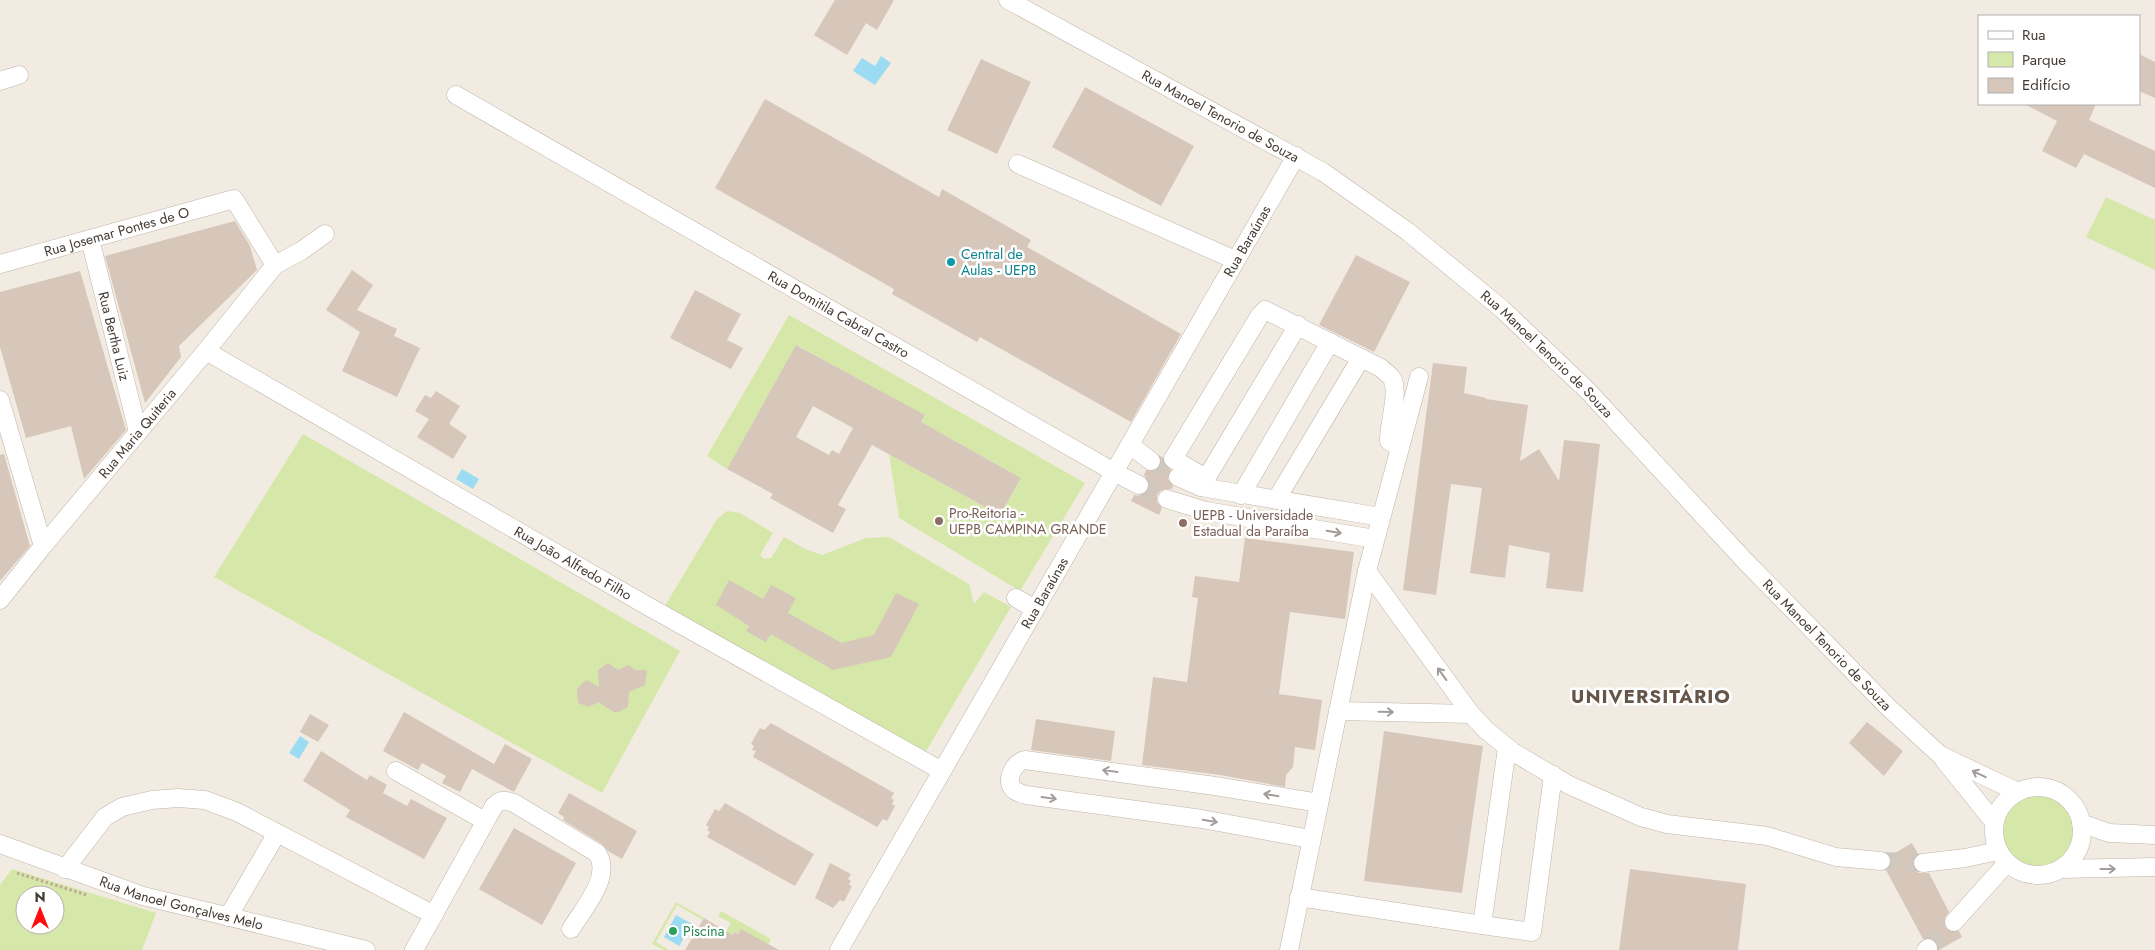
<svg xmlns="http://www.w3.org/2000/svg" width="2155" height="950" viewBox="0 0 2155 950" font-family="Jost,sans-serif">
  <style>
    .green { fill: #d6e8a9; fill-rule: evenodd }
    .water { fill: #9bdcf2 }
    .building { fill: #d7c7ba; fill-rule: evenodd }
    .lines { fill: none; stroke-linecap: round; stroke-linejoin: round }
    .minor-tunnel { stroke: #cfc8bf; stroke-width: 18; stroke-dasharray: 18 9; stroke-linecap: butt }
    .minor-casing { stroke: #c0b4a8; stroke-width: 19 }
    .path { stroke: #bfaa96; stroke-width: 3; stroke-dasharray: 2.5 2.5; stroke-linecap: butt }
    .minor { stroke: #fff; stroke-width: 18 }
    .oneway { stroke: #a19c99 }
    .culture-dot { fill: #0f9aa8; stroke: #fff; stroke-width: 2 }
    .education-dot { fill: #8d6e63; stroke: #fff; stroke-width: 2 }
    .leisure-dot { fill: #2e9e5b; stroke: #fff; stroke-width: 2 }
    .labels { text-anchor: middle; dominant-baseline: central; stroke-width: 5; stroke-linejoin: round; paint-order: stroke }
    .street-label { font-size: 14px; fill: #433a33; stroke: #fff }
    .culture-label { font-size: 14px; fill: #0d838f; stroke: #fff; text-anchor: start }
    .education-label { font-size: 14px; fill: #785e54; stroke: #fff; text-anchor: start }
    .leisure-label { font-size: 14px; fill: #27864d; stroke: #fff; text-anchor: start }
    .district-label { font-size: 19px; font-weight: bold; letter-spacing: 1px; fill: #66564a; stroke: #fff }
  </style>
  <rect width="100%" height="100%" fill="#f2ebe2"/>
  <path class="green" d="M2106,197L2155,220V270L2086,237Z
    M789,315L1085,483L1020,591L899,518L889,454L1000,515L1021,478L921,422L925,416L797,345L727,469L707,456Z
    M303,434L680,651L602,793L214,577Z
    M727,511L740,513L773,533L760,555L764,559L771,558L784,537L805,549L822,555L866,538L889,537L969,584L974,604L984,592L1011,607L925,753L663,609L717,519Z
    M2001 833a37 37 0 1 1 74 0a37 37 0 1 1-74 0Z
    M12,869L156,913L142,950H0V885ZM25,895H55V925H25Z
    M676,902L704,918L703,920L677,905L656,942L669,950H664L652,944Z
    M721,911L771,939L768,945L741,929L738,934L734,932L716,950L731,923L718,916Z"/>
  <path class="water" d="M881,56L891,63L875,85L853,71L862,58L875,66Z
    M462,469L479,479L473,489L456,479Z
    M300,736L309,742L299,759L289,753Z
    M676,915L692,924L679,946L664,937Z"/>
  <path class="building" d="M835,0H894L877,30L866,23L847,55L814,35Z
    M2139,54L2155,62V98L2139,91Z
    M981,59L1031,82L997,154L947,130Z
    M1085,87L1194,146L1161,206L1052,147Z
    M765,99L939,197L942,189L1031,240L1027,247L1181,334L1131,422L980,337L977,342L892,294L894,289L715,188Z
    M2024,104H2096L2089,120L2155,151V188L2084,154L2076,168L2042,151L2057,121Z
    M235,221L250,246L257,270L179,346L181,357L145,403L105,256Z
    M1356,255L1410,282L1374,352L1319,325Z
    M352,270L373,285L357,310L397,329L394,336L420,348L397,397L342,371L360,332L326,310Z
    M80,271L126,430L84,479L71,426L26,438L0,347V292Z
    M695,290L741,314L727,340L743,348L731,369L670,338Z
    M796,345L925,415L921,422L1021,478L1000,515L872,445L838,505L846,509L833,533L770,498L773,494L727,469ZM813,406L853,428L839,454L832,450L829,455L796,437Z
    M1433,363L1467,367L1464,393L1486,398V399L1528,405L1520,461L1539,449L1559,481L1564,440L1600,444L1583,592L1546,588L1550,553L1509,545L1505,578L1470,573L1482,488L1451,484L1436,595L1403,590Z
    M436,391L460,406L449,424L467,436L453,459L417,437L429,419L415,411L425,395L431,398Z
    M4,454L30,546L0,581V455Z
    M1161,460L1171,470L1168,479L1173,486L1172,489H1165L1160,491L1157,495V502L1162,508L1159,515L1131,501L1134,495L1140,496L1148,490L1150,484L1144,475L1146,470L1155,471L1159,468Z
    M1245,538L1354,552L1345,619L1290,612L1279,694L1322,700L1315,750L1295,747L1293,767L1286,775L1285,787L1220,775L1142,765L1153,677L1187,682L1198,598L1192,597L1195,576L1239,582Z
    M729,580L763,599L771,585L796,598L788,613L842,643L874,635L896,593L919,604L891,657L833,670L771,634L766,642L746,631L749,626L716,605Z
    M608,663L618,670L628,665L635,670H647L645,685L629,692L628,707L619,712H614L598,702L589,707L578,703L577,689L586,680L599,687L598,670Z
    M404,712L494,764L505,744L532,759L514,792L472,769L460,792L442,783L446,776L422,763L418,770L383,751Z
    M310,714L329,725L318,742L300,732Z
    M1036,719L1115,731L1111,761L1031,750Z
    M1867,722L1903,751L1884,776L1849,743Z
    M771,723L894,793L891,798L894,800L892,804L895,806L887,821L883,819L877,827L753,757L756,751L752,750L754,746L751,744L754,738L760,728L764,730Z
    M1384,731L1483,746L1462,893L1364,881Z
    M321,751L367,780L370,775L387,785L383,793L407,806L411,799L447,818L424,859L346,817L350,810L303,781Z
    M569,793L637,831L622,859L608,851L602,844L563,820L564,817L558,813Z
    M725,803L814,854L795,886L707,837L710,832L707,830L709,827L706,825L715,809L719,811Z
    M514,828L576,863L542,925L479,889Z
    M1912,843L1918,854L1913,859L1914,869L1919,873H1929L1949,912L1944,919V926L1951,932L1959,931L1962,937L1939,950L1935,940L1930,938L1923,939L1886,870L1891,862L1890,856Z
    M830,863L851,874L848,879L851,881L849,885L852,886L844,902L840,900L833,908L815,898Z
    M1630,869L1746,884L1738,950H1619Z
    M704,918L732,935L734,932L738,934L741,929L779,950H685Z"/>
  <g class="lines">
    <path class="minor-tunnel" d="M1151,461L1178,477
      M1139,485L1167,499
      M1881,861L1923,863
      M1928,948L1954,922"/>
    <g class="minor-casing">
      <g id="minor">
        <path id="s1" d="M1008,0L1323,172L1407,231L1502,309L1588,391L1746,562L1888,707L1940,755L2018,792"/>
        <path d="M0,81L19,75"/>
        <path id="s2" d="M456,95L1114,472L1139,485"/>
        <path d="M1018,164L1235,260"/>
        <path id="s3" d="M90,239L138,432"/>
        <path id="s4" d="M0,264L234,199L275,265"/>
        <path id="s5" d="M206,351L644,604L942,771"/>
        <path d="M0,400L43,546"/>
        <path d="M1130,445L1151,461"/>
        <path d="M1178,477L1201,487L1381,517"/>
        <path d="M1206,478L1173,459L1260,315L1265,310L1381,368C1384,371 1388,374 1391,377C1401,390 1388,424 1389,441L1400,447"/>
        <path d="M1201,487L1298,325"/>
        <path d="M1241,495L1330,342"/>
        <path d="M1167,499L1206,511L1375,539"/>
        <path d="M1276,500L1361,358"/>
        <path d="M1367,571L1471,714L1486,730L1513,752L1569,785L1641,817L1667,824L1767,836L1836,857L1881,861"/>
        <path d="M1016,598L1035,609"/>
        <path id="s6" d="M0,600L43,546L206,351L275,265L301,251L325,234"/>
        <path d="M1338,711L1471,714"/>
        <path d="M1944,760L1994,822"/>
        <path d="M396,771L485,821"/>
        <circle cx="2038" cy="831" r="44"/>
        <path d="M2081,823L2109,833L2155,835"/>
        <path d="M1311,839L1202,819L1026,795C1022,794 1017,792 1014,790C1004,781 1014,762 1025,760L1215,786L1319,803"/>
        <path id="s7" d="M0,844L143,896L366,950"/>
        <path d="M1923,863L1965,858L1998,851"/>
        <path d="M65,869L105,817L122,807L152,800L178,798L205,800L237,812L434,915"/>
        <path d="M2061,869L2155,867"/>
        <path d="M1299,897L1482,925L1507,748"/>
        <path d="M228,917L277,833"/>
        <path d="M1954,922L2007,863"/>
        <path d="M1482,925L1532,932L1553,775"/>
        <path d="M414,950L494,806C501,799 505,800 514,803L597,853C613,876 583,909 571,929"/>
        <path id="s8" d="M839,950L1296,156"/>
        <path d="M1289,950L1367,571L1419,377"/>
        <path d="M1926,950L1928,948"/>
      </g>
    </g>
    <path class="path" d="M17,873L87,895"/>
    <use href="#minor" class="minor"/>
  </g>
  <defs><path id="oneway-shaft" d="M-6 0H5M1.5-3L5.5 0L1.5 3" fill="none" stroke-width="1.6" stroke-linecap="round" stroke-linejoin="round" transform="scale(1.25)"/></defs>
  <g class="oneway">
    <use href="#oneway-shaft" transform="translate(1334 532) rotate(9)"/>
    <use href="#oneway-shaft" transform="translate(1442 674) rotate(-126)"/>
    <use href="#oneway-shaft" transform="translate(1386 712) rotate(1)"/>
    <use href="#oneway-shaft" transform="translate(1110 771) rotate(-172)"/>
    <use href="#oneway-shaft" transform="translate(1979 774) rotate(-155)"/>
    <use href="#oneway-shaft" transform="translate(1271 795) rotate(-171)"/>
    <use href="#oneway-shaft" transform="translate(1049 798) rotate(8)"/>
    <use href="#oneway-shaft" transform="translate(1210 821) rotate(10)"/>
    <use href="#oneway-shaft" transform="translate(2108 869)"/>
  </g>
  <circle class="culture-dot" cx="951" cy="262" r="5"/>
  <g class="education-dot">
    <circle cx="939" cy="521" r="5"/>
    <circle cx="1183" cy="523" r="5"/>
  </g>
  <circle class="leisure-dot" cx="673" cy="931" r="5"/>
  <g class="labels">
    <g class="street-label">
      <text stroke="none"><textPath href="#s1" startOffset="242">Rua Manoel Tenorio de Souza</textPath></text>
      <text stroke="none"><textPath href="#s4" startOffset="121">Rua Josemar Pontes de O</textPath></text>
      <text stroke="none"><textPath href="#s8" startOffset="818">Rua Baraúnas</textPath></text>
      <text stroke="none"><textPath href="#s2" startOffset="441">Rua Domitila Cabral Castro</textPath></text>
      <text stroke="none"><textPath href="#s3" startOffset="100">Rua Bertha Luiz</textPath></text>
      <text stroke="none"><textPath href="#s1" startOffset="648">Rua Manoel Tenorio de Souza</textPath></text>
      <text stroke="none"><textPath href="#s6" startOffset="216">Rua Maria Quiteria</textPath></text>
      <text stroke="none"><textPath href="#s5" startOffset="424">Rua João Alfredo Filho</textPath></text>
      <text stroke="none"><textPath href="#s8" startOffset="412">Rua Baraúnas</textPath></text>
      <text stroke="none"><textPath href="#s1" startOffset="1052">Rua Manoel Tenorio de Souza</textPath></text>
      <text stroke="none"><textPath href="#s7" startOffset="191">Rua Manoel Gonçalves Melo</textPath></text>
    </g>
    <g class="culture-label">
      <text x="961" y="254">Central de<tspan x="961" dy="16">Aulas - UEPB</tspan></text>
    </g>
    <g class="education-label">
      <text x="949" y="513">Pro-Reitoria -<tspan x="949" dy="16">UEPB CAMPINA GRANDE</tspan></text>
      <text x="1193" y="515">UEPB - Universidade<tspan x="1193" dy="16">Estadual da Paraíba</tspan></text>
    </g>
    <g class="leisure-label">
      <text x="683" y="931">Piscina</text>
    </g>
    <g class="district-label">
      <text x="1651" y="696">UNIVERSITÁRIO</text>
    </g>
  </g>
  <rect x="1978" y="15" width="162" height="90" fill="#ffffff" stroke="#b4b0ad"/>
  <rect x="1988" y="31" width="25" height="8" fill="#ffffff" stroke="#b4b0ad"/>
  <text x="2022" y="40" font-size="15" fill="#433a33">Rua</text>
  <rect x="1988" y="52" width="25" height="15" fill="#d6e8a9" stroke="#b4b0ad"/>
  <text x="2022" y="65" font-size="15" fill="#433a33">Parque</text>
  <rect x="1988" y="78" width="25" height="15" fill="#d7c7ba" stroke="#b4b0ad"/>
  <text x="2022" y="90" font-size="15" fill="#433a33">Edifício</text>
  <g transform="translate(40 910)"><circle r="24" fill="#ffffff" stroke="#b4b0ad"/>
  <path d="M0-4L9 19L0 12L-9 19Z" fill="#ff0c0e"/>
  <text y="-8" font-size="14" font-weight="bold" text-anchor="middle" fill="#433a33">N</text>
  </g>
</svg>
